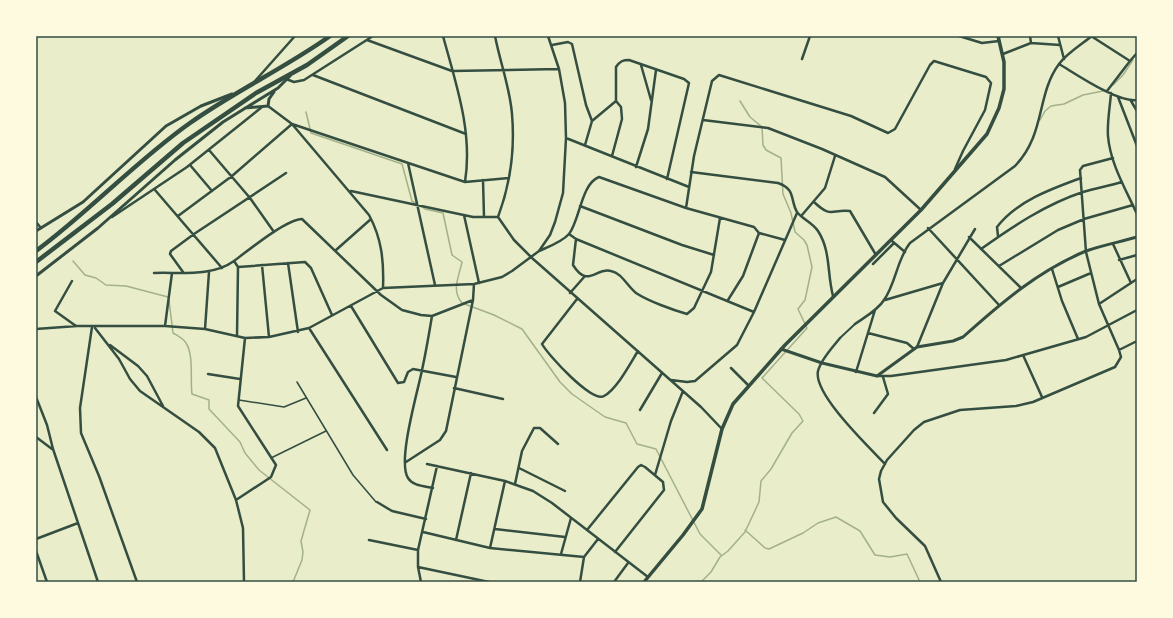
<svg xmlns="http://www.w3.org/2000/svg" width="1173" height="618" viewBox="0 0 1173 618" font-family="Overpass,sans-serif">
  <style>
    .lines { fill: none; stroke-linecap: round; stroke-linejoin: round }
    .stream { stroke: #a3b18a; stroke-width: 1.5 }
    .service { stroke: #344e41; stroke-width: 1.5 }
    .pedestrian { stroke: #344e41; stroke-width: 2 }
    .minor { stroke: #344e41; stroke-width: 2.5 }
    .tertiary { stroke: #344e41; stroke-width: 3 }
    .secondary { stroke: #344e41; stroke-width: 3.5 }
    .motorway { stroke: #344e41; stroke-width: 4.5 }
    .neatline { fill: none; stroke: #344e41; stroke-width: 1.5 }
  </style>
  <rect width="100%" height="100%" fill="#e9edc9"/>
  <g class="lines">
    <path class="stream" d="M1113,85L1123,75L1133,60
      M306,112L311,133L402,164L412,201L417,204
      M1040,120L1045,111L1051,106L1064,104L1083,95L1103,91
      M421,206L425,209L443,213L452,255L462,262C459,277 451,290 462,303L494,315L522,329L560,382L572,394L605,417L626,423L637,444L656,449L700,534L721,555
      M73,261L85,275L96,278L106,285L126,286L168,297
      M169,300L173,333C178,336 183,338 186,343C194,355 190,380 192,394L209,400V409L240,442L245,453L259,470L310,510L301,541L303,552L302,560L293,582
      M745,530L765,548L769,549L803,533L818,523L836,517L860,531L875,555L890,557L907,554L920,582
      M701,582L711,572L720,557L728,551L745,532L759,502L761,481L771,469L792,433L803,421L799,414L762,378L807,328L798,309L805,300L812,267L807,245L804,240L795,232L791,213L783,194L781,158L766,150L763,145L762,127L750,117L740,101"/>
    <path class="service" d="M297,382L353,475L376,502
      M239,400L284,407L306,398
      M271,458L326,431"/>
    <path class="pedestrian" d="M840,338L855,324"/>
    <path class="minor" d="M443,36C456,84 473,132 465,182
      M495,36C500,62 510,88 512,114C515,149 510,185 498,217
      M959,36L982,43L999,41
      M1030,36L1031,43
      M1058,36L1064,59
      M1091,36L1130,61L1107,91
      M367,40L452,71L559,69
      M552,45L568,42L572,44L586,105L592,121
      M1003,54L1031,43L1060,45
      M802,59L810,36
      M1130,61L1137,53
      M1059,64C1076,74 1118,103 1137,100
      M641,65L651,100
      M313,75L466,134
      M286,79L294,82L304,80L373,36
      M255,81L295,36
      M1111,93C1110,107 1107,122 1108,136C1110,163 1126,190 1137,214
      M1118,97L1137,146
      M1131,101L1137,111
      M268,106L292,124L369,215C382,239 384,262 383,288
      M703,120L768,128L822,149L885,177L921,210
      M292,124L465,182L509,178
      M566,138L689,187
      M585,145L592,121L616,101
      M209,150L250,198L274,232
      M612,156L622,119L621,107L616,101V67C620,61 623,60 629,60L684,79L689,83L667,179
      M408,163L435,285
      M190,165L212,191
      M636,167L648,129L656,70
      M691,172L778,183C796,189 790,200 797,212C801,218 813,223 818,231C831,251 827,274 833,296
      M483,180L484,217
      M155,190L222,268
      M351,191L473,217H498
      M814,202C832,219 831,209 850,211L876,255
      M580,206L682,245L714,255
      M686,208L694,156L712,81L719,75L851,116L888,133L895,129L930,65L934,61L986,77L991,83L985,110L963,151L955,169
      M464,215L479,283
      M802,215L825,188L835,156
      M178,216L232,176L292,124
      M112,217L187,167L262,107
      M498,217L514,240L532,258L701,407L722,429
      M36,222L41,228
      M928,228L999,305
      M569,234L576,239L754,312
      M998,236L997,227C1017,201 1051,189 1081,178
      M969,237L1020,287
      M576,239L573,265C588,289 596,267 611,271C622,273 627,286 636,293C648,301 673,310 687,314L694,308L711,272L720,218
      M892,241L905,252
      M1113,244L1131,283
      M981,249C1012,227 1046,204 1083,192C1096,188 1109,186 1122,182
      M336,250L371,219
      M539,251C548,247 562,242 569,234C580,220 581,184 599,177L686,208L754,227L759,233L785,240
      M1119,260L1137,255
      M234,261C249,250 285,220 302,219L381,295L402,310L421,315L432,316L473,300
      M288,263L298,332
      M873,264L893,244
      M262,265L269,337
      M999,266L1058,230L1084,219L1133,205
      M1052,269L1062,301L1078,339
      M183,272L170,254L171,251L194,234L286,173
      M154,273C180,272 212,277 234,261L238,267L305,262L311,268L332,315
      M72,281L55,311L76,326
      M1058,287L1091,273
      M570,293L585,276
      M577,299L542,344C548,355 592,403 604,396C617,389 630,364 638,351
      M728,300L743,276L759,233
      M885,300L943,283
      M1099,304L1137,279
      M351,306L398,383L404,382L408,372L413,369L456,377
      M432,316C429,334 426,352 422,370C418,391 397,461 408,478C413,486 424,486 433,488
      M855,324C865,317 878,310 884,300C896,283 897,259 910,243L1015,166C1046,134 1036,95 1059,64C1067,53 1082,44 1092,36
      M165,326L172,273
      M92,327L80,408L81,433L99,476L137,582
      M95,328L119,359L130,379L140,391L199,432L215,448L236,500L243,528L244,582
      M309,328L387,450
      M36,329L77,326H165L205,329L245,338L269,337L309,328L383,288L474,284L502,277L512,271L539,251L550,235L555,222L563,193L566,138L565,103L559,69L548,36
      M205,329L209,272
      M868,333L907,343L914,349
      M237,336L238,267
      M840,338C833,347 821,359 818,371C813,394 869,447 885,464
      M110,345L138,366L147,376L163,406
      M917,347L943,283L975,229
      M1119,350L1137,341
      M1023,355L1042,397
      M731,368L749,386
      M856,372L875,310
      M208,374L240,379
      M877,376H891L1006,360L1086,337L1137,310
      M671,380L687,382L695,381L737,345L754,312L797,213
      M454,388L503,399
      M36,397L47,425L53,449L98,582
      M640,410L662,373
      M874,413L888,394L883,377
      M36,437L52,449
      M406,462L440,440L446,431L473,300L474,284
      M427,464L505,481L533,491L552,503L648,577
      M519,468L565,491
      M655,475L671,421L683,391
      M515,484L522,451L534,428H540L558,444
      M236,500L271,477L276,465L238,406L245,338
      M377,502L392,511L426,519
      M495,529L565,537
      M587,530L638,467L641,465L645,467L663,482L664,490L615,552
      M423,532L490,548L584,557
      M36,539L78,523
      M369,540L418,550
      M456,540L471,473
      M490,548L505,481
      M36,551L47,582
      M561,554L571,518
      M418,567L489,582
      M421,582L418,567V550L437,466
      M580,582L584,557L598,539
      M614,582L628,563
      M941,582L925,546L896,518L883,502L879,479L881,471L887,460L914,430L924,422L960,410L1016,406L1033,402L1115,367L1121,357L1119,350L1099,304L1086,252L1080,170L1083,166L1113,158"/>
    <path class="tertiary" d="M245,108L268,106L269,99L274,92
      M36,231L83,202L166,126L201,106L232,94
      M36,276L98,228L175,160L223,122L278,88L290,76
      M781,349L822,363L877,376L917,347L953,341L963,337C1001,303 1038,271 1086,251C1103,245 1120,242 1137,237"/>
    <path class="secondary" d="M644,582L683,535L702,509L722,429L733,404L785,345L921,210L987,134L999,108L1004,89V62L998,36"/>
    <path class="motorway" d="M36,251C90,211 136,161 190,123C235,91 285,68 330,36
      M36,262L112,204L183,143L256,93L307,65L348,36"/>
  </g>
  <rect width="1173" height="618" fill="none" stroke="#fefae0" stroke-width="74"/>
  <rect x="37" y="37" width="1099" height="544" class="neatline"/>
</svg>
